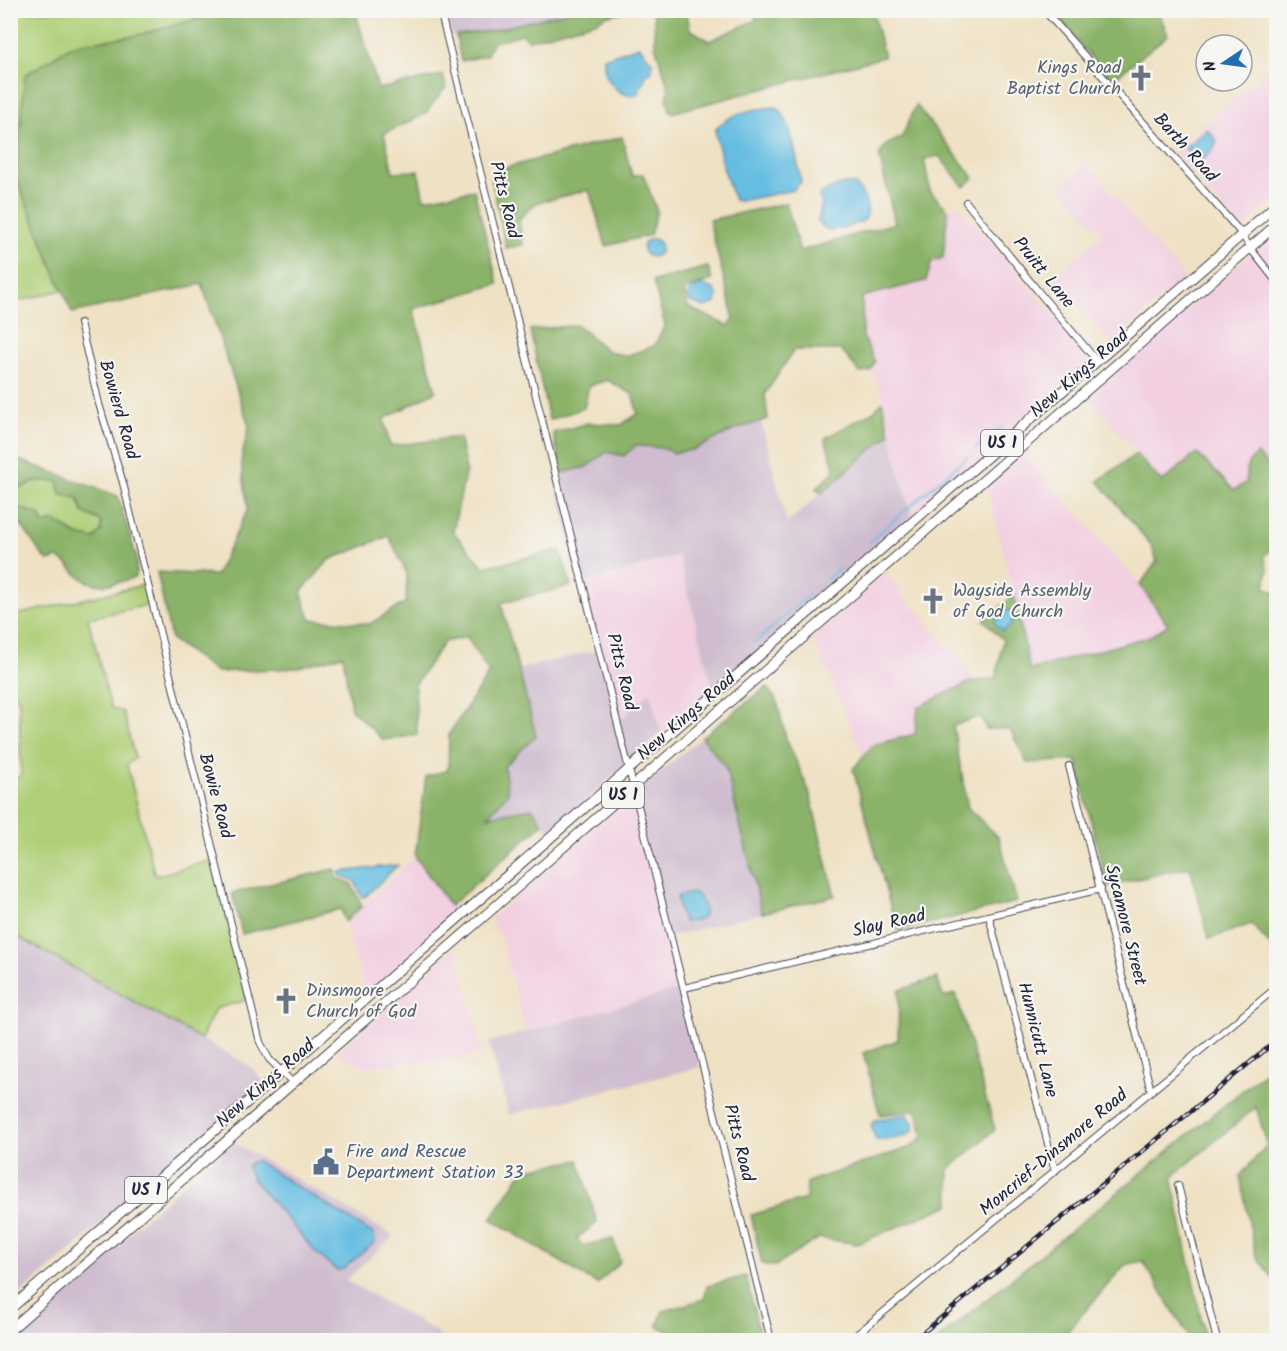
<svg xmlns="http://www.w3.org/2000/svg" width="1287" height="1351" viewBox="0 0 1287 1351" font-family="Kalam,sans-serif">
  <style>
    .built { fill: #f2cfe1 }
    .industrial { fill: #cfbdcf }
    .green { fill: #aecf77; stroke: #687859; stroke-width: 1.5 }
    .forest { fill: #8ab268; stroke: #566a52; stroke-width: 1.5; fill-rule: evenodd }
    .water { fill: #65bde2; stroke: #44708e; stroke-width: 1.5 }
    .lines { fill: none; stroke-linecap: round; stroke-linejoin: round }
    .stream { stroke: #65bde2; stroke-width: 2 }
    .minor-casing { stroke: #413f4f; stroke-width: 8 }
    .trunk-casing { stroke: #413f4f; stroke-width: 11 }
    .minor { stroke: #fff; stroke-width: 6 }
    .trunk { stroke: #fff; stroke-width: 9 }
    .rail-casing { stroke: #22223b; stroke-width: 4.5 }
    .rail { stroke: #f6f6f2; stroke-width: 2; stroke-dasharray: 7; stroke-linecap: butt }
    .labels { text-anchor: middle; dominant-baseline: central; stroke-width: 4.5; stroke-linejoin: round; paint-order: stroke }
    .shield { fill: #f6f6f2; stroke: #626272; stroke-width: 1.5 }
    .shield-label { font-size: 16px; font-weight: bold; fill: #22223b }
    .worship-label { font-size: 18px; fill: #5b616d; stroke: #f6f6f2; text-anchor: start }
    .street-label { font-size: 18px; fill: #22223b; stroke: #f6f6f2 }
    .service-label { font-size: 18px; fill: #4e5e75; stroke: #f6f6f2; text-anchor: start }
  </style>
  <rect width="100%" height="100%" fill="#f6f6f2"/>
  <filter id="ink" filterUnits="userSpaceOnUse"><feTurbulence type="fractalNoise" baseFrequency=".0167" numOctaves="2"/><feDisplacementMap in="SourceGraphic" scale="12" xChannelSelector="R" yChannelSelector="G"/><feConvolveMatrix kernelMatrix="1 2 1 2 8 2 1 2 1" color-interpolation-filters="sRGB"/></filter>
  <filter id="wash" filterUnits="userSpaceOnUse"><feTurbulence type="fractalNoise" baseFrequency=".008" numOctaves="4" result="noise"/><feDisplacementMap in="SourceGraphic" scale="24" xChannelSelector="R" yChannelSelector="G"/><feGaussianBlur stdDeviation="1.35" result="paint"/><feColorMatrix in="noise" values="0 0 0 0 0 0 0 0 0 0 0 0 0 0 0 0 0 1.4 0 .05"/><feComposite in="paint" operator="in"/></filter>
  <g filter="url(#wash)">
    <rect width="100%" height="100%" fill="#efe1c3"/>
    <path class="built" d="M1270,67L1276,74V199L1241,229L1175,154L1221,109Z
      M1086,163L1185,278L1111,343L1054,279L1103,234L1060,187Z
      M957,204L1094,360L912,517L878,382L870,371L875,362L863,337L861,297L926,281L932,261L943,258L948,210Z
      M1276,232V473L1257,454L1248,463L1246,483L1234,490L1162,482L1088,397Z
      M1023,453L1140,585L1168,624L1150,636L1029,671L1014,596L986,484Z
      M678,555L713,689L661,733L650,692L616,725L581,584Z
      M885,573L977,681L970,682L915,734L873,745L863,756L813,638Z
      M633,795L681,989L526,1032L501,939L490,919Z
      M415,856L456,913L365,994L345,922Z
      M456,948L482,1051L465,1058L366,1067L336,1053Z"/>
    <path class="industrial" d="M446,11H574L490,31L452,36Z
      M761,421L787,523L890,434L912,517L713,689L678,555L581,584L554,476L586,467L607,452L636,444L649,448L661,446L673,453Z
      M597,650L616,724L650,692L661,733L550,832L532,808L487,816L508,793L504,766L535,736L518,669Z
      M702,737L726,768L762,913L668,937L633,795Z
      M11,933L250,1066L264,1082L11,1302Z
      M681,989L700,1067L509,1115L489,1042Z
      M233,1142L394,1236L346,1280L435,1331L442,1340H11L10,1336Z"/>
    <path class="green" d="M10,11H227L138,35L73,45L16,178L62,290L11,303Z
      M10,480L21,488L35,481H58L78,498L83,512L101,521V532L94,539L77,535L55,521L44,524L40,515L11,504Z
      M144,585L149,605L88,618L111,708L123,712L135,758L127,765L155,876L212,860L247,1000L215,1009L201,1039L11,933V783L21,775L19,698L11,696V616Z"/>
    <path class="forest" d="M574,10L627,11L605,16L598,21L529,40L522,34L492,43L487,55L461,61L456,35L490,31Z
      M227,11H364L357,17L378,89L443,75L446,87L425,114L384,134L393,172L418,171L424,199L474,190L498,284L413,309L436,391L384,419L390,446L459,437L466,470L453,532L484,567L560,550L571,586L501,603L536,736L504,766L508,793L488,816L532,808L543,824L450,906L415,856L426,777L448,770L449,734L489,673L467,637L444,642L415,685L417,735L383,740L351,709L343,655L296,668L217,672L171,639L157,572L216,575L248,509L241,461L249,426L202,284L72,313L16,178L25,75L73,45L138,35ZM389,536L407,574L406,602L370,624L310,619L301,592L329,560Z
      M648,11H686L690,29L709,41L756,20L754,11H873L884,57L671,113L667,99L669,89L655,45L654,14Z
      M1052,11H1158L1168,35L1111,81Z
      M916,105L974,178L964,187L939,156L924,159L930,191L948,210L943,258L932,261L926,281L862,297L863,337L875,362L870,371L860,373L841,350H794L765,394L768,419L736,429L693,450L673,453C660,445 651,448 636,445L624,456L607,452L586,467L562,473L553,433L588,423L621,425L638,414L632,394L607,380L589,386L584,408L549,420L530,330L577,325L608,351L626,356L654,346L665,325L653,281L708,267L712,280L684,290L688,307L728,326L734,319L709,220L786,203L800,251L895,223L879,155L886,145L902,137Z
      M622,137L632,176L643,174L657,211L650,235L606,246L589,190L536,203L519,219L523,245L506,248L491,176L497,170Z
      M882,402L890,434L821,493L816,489L835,470L825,438L874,411Z
      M1197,453L1234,490L1246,483L1248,463L1257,454L1276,473V545L1264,556L1268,570L1265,587L1276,594V951L1251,924L1209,939L1190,867L1107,886L1076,760L1027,763L1010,729H986L980,716L953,726L968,808L999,838L1017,902L897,931L853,769L873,745L915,734L918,707L970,682L996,678L1003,640L984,620L1014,596L1030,670L1150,636L1168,625L1140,585L1157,561L1151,545L1098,481L1136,454L1162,482Z
      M11,457L118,496L137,560L136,577C118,583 97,591 80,577C71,570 70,564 58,558L48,561C34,550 25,522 11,518V504L40,515L44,524L55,521L77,535L94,539L101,532V521L83,512L78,498L61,495L58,481H35L21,488L11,480Z
      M767,687L777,701L786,738L809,791L835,896L762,913L726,768L702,737Z
      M335,869L337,878L351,883L362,906L345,922L341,909L242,934L232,893Z
      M937,978L943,997L956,994L995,1130L949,1169L950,1205L857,1244L819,1238L775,1266L762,1264L751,1215L806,1199L807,1182L911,1147L923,1136L917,1110L880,1115L863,1053L898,1040L899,990Z
      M1276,1063V1283L1256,1256L1240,1176L1267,1145L1256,1107L1172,1177L1204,1333L1191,1340L1143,1261L1125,1265L1066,1333V1340H937Z
      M579,1160L597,1223L577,1238L582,1246L613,1239L620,1262L597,1284L491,1219L523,1170Z
      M746,1276L761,1340H689L657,1326L663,1311L704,1299L707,1286Z"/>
    <path class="water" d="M639,46L652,62V71L647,74L638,93L635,96C616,96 602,77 604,58Z
      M776,107C792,117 797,164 801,182L793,190L740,201L734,200L723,167L715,130C730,112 754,109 776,107Z
      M1207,129L1217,141C1215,150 1204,161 1194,161L1185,147Z
      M843,184H854C862,190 872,209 865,219C863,223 834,231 829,230C824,229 821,224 818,222L822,202L819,198L820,194Z
      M643 248a9 9 0 1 1 18 0a9 9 0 1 1-18 0Z
      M702,285L714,289L718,296L716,303L705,307L690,302L688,296L690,290Z
      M1005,609L1011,611L1013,618L1011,626L1002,631L995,624L998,611Z
      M398,865L366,896L362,897L354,880L341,876L339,872Z
      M694,893C701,897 710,914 700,919C696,921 689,921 684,922C680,914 676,905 678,896Z
      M907,1114L914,1124L913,1131C904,1138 887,1141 876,1140L871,1125L875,1120Z
      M256,1161L374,1234L375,1242L343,1269L336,1270L316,1253L252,1178L247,1167L252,1162Z"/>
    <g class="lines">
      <path class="stream" d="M975,449L1003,426
        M870,541L967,457
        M827,579L839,568
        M755,642L809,595"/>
    </g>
  </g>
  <g filter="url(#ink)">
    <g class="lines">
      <g class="minor-casing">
        <path id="minor" d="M440,10L771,1340
          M1044,10L1242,234L1250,248L1276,281
          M966,202L1042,296L1097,361
          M80,323L99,404L123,483L260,1042L269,1059L293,1083
          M1069,766L1151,1091
          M989,916L1055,1171
          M684,988L1101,889
          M1178,1185L1217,1340
          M850,1340L1276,988"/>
      </g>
      <g class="trunk-casing">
        <path id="trunk" d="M10,1309L1276,205
          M10,1330L1276,225"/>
      </g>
      <use href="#minor" class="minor"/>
      <use href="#trunk" class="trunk"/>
      <g class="rail-casing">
        <path id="rail" d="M914,1340L1276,1041"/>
      </g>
      <use href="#rail" class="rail"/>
    </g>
  </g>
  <defs>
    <g id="church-bare" transform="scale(2.07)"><path d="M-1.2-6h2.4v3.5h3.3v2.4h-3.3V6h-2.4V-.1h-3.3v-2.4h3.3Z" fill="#6b7280" stroke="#f6f6f2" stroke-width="2.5" paint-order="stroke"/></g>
    <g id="civic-bare" transform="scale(2.07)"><path d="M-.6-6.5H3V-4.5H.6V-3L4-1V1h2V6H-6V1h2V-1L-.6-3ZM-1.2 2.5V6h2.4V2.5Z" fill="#5c6f8a" stroke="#f6f6f2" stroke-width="2.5" paint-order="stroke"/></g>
  </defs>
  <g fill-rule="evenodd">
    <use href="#church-bare" x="1141" y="78"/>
    <use href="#church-bare" x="933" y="601"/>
    <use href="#church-bare" x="286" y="1001"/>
    <use href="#civic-bare" x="326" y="1162"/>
  </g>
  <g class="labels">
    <g class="shield">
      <rect x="981" y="430" width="42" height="26" rx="4.5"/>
      <rect x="602" y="782" width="42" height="26" rx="4.5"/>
      <rect x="125" y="1177" width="42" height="26" rx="4.5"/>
    </g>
    <g class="shield-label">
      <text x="1002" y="443">US 1</text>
      <text x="623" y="795">US 1</text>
      <text x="146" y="1190">US 1</text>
    </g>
    <g class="worship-label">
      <text x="1121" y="68" text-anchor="end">Kings Road<tspan x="1121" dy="21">Baptist Church</tspan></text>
      <text x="953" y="591">Wayside Assembly<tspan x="953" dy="21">of God Church</tspan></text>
      <text x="306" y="991">Dinsmoore<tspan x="306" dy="21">Church of God</tspan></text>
    </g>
    <g class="street-label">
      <text transform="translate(1185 148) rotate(48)">Barth Road</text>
      <text transform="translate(504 200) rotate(76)">Pitts Road</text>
      <text transform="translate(1043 273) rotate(51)">Pruitt Lane</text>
      <text transform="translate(1080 374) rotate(-41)">New Kings Road</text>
      <text transform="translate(118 410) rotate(74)">Bowierd Road</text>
      <text transform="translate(621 672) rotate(76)">Pitts Road</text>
      <text transform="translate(687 717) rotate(-41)">New Kings Road</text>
      <text transform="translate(215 796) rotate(75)">Bowie Road</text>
      <text transform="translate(889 924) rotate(-13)">Slay Road</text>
      <text transform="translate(1125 925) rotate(76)">Sycamore Street</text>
      <text transform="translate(1037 1040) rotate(76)">Hunnicutt Lane</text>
      <text transform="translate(266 1084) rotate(-41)">New Kings Road</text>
      <text transform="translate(738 1143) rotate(76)">Pitts Road</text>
      <text transform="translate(1054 1153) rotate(-40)">Moncrief-Dinsmore Road</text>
    </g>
    <g class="service-label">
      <text x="346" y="1152">Fire and Rescue<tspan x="346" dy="21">Department Station 33</tspan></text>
    </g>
  </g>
  <rect width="1287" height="1351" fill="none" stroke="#f6f6f2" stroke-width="36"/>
  <g transform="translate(1224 63) rotate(257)"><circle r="28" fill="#f6f6f2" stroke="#a1a1a9" stroke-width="1.5"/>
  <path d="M0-4.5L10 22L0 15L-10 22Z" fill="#1f6fb2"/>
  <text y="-9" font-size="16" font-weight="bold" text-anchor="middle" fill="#22223b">N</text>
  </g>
</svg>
